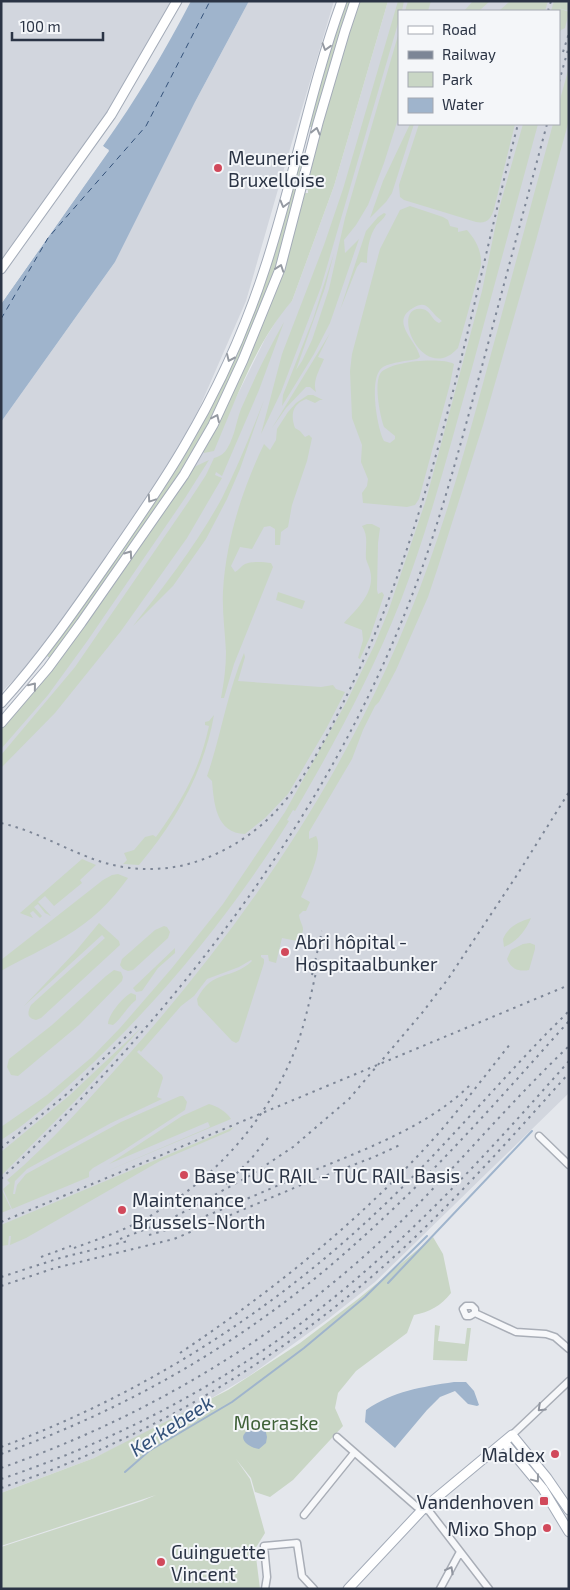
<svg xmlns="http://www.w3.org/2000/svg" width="570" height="1590" viewBox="0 0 570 1590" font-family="'Exo 2',sans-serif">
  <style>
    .built { fill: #d2d6de; fill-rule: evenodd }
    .green { fill: #c9d6c5 }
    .water { fill: #9fb4cc }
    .pier { fill: #e4e7ec }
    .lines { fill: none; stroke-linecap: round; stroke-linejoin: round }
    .stream { stroke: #9fb4cc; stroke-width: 2 }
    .ferry { stroke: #34527a; stroke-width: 1; stroke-dasharray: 6 5; stroke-linecap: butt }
    .minor-casing { stroke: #a9aeb7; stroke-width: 9 }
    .major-casing { stroke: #a3abb8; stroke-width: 11 }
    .minor { stroke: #f7f8fa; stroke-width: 6 }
    .major { stroke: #fff; stroke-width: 9 }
    .rail { stroke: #7d8696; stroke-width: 2; stroke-dasharray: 2.5 5; stroke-linecap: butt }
    .oneway { stroke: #959aa2 }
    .oneway2 { stroke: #9196a0 }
    .poi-dot { fill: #d1495b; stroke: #f4f6f9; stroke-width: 2 }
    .labels { text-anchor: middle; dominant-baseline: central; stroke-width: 4; stroke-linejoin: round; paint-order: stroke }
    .poi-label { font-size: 19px; fill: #2b3445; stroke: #f4f6f9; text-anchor: start }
    .park-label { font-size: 19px; fill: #3f6138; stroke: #f4f6f9 }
    .water-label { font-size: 20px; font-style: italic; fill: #34527a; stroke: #f4f6f9 }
  </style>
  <rect width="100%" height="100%" fill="#e4e7ec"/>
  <path class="built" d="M3,1H172L114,107L1,265V6Z
    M249,1H334L281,179L246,301L187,436L92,581L31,662L1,693V422L115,262L195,102Z
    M388,1H569V1093L375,1282L328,1319L249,1376L176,1419L94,1458L1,1493V728L35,690L73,642L170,502L203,450L227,416L265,339L283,310L292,301L334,186ZM399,11H559V124H399Z"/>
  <path class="green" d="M344,1H352L313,127H309L308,126Z
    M360,1H388L334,186L292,301C255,343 236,400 214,451L204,453L203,450C247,368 282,283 305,193H308V190H306C322,127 338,63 360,1Z
    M398,1H404L402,11H399V20L321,287L281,392L261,434L282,354L324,245L343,189Z
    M408,1H431L428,11H405Z
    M473,1H490L479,11H464Z
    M510,1H548L545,11H499Z
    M554,1H569V11L558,8L569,12L565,28L561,30L559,33V11H551Z
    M399,32V116L384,163L368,205L356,225L344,240L345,253L359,239L330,323L314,354L282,406L283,395L313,319L334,253L325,288L296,370L302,361L312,340L329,289L345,218Z
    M569,67V120L535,244L483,425L438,567L428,597L396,670L379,702L375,706L363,730L352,759L309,832V839L316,836C324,850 307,883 301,897L310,902L306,911H303L299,915C301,928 308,927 297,941L282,938L276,963L269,961L268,955H261V957L264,959V963L239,1041L236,1043L232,1041L198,1005L197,999C213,968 231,981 252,961L251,960L239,967L207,979L194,996L181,1006L141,1052L139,1050L137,1052L162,1075L163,1078L157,1097L162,1099L111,1123L27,1169L15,1181L13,1194H15L17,1185L26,1174L121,1122L180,1096H183L187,1102L185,1110L121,1152L93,1168L89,1172V1177L12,1209L3,1189L10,1183L7,1180C52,1142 91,1097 130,1053C260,906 363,749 429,563C451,502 468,439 485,376C508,292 530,208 553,124H559V103Z
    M410,124H414L392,193L386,202L370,218L383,181Z
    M419,124H515L494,209C491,219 487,224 476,222L404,200L400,197L399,185Z
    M523,124H538C516,205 494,287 472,368C450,446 430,524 401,600C374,669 339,735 302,799L295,811L293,810L287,820L289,821C230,916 159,1002 77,1078C55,1098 26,1125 1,1140V1127L47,1095L92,1057L120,1028L172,968L223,904L285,812L347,701L374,646L388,612L426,500L482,291L499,209Z
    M300,159L304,161C297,189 291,218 283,246C266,301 244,357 217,408C171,496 109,576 52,658L48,657L47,654L222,382Z
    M410,206L443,217L448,220L450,226L458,228V232L467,230C476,240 482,252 481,265L458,348C423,387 388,305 422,309C431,310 431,320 439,323L442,321C440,319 438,318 436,316C429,309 426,300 413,308C389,322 417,341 420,357L417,359C407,361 392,362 383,367C368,376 377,428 384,441L390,443L395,439V436L384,427C380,416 374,385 380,374C388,361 441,357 454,364L450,384L419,499L415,505L407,507L363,503L362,493L367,486L368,479L361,462L362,445L352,418L350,371L352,354L380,249L400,210Z
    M384,213L386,214C384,219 379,222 376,226C369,236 367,251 367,263L361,262L357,267L340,310L366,231L378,217Z
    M284,322L259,390L222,476L216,472L215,475L222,478L187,538L121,631L55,713L1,768V755L75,667L189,501L206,475L214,458C221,456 225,453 228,447C235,435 236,422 241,409C254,379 268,350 284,322Z
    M330,333L318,357L324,359C320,369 312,381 316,392L310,387H306L286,408L272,428Z
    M308,395H313L323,400H320L315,403L306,399C293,404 290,414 295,428L300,431L305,437L309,435L312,438L307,461L292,505L288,527L281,532L280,545H275V529L270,526L264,527L252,549L240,547L231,566L235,572C239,570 241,566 245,564C251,561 264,562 271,563L273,567L234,664L224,698H221C224,682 226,667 226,652C225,631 222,611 223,591C226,540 242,490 264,444L270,450L276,440L277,429L288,412L296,403Z
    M264,400L240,469L227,499L206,539L173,586L133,626C165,585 197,544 222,498C238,466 251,433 264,400Z
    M209,460L185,498L88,640L48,695L1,749V728C75,648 133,556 194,467Z
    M367,524H372L380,528L378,543L377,590L378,594L382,592L384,595L370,637L360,659L358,658L363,640L362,630L344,623C357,609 376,592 370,570C369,566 367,563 366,559C365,547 369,537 362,526Z
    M278,592L305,601L302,609L276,600Z
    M244,653L245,657L238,681L321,687L333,685L336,689L345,692L326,729L288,794L265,818L245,834C216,833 214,804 212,781L207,776C221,736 227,693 244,653Z
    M214,715C204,772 176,821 139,865L123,864L127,860L124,853L134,850L145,837L153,835L156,837C183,799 199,771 209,726L205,725V722L209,721Z
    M82,859L96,865L80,880L82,883L54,906L45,896L38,902L51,916L45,913L38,904L34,907L42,916L40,918L33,911L30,913L33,918L20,913Z
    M118,874L128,878C111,902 91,921 66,936C45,949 22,959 1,971V960L103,880L112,875Z
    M531,918C526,930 517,942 504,947L503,939C508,927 518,922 531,918Z
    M99,923L119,941L120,945L41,1018L36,1020C27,1018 27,1013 31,1005L105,938L102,935L24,1006L75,952Z
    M164,926L167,927L170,932L168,938L133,970L128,971L123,969L120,965L122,959L155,930Z
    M530,943L535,945V949L529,970C519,972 511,969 507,959L511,950L523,944Z
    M175,948V953L158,968L142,991L136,992L133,988Z
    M114,970L121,972L123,977L122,981L79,1025L18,1076L11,1075L7,1067L9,1059L52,1025L106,976Z
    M131,993L136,995V1000C127,1007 122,1018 113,1025L108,1024C108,1015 122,998 131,993Z
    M142,1027L77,1099L1,1176V1152L70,1095Z
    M209,1104C217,1106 227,1112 231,1119L100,1174L210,1127L208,1122L109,1164L182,1116Z
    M234,1127L230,1131L160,1161L26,1238L10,1245L11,1236H9L8,1245L1,1246V1225Z
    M1,1188L11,1209L1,1213Z
    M433,1237L443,1254L451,1293C441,1306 429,1312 414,1315L407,1333L356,1371L338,1393L335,1408L343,1426L293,1480L270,1497L255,1492L251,1478L236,1459L250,1479L265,1533L255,1549L260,1589H1V1547L142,1501L156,1495L1,1546V1493L94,1458L228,1390L300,1343L358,1299Z
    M435,1325L440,1326L438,1341L465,1344L467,1328H471L467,1361L433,1360Z"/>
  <path class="water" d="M191,1H249L195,102L115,262L1,422V304L109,151L103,146C136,100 165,51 191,1Z
    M454,1382H466L474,1391L479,1405L477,1406L468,1404L455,1391L440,1397L427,1410L395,1448L365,1422L366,1410C394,1391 421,1387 454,1382Z
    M256,1426L265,1428L267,1437L266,1443L259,1449C252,1448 238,1441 245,1433C247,1430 252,1428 256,1426Z"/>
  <path class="pier" d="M101,145L109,150L1,304V300L106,151L101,148Z"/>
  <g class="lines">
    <path class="stream" d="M388,1283L532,1131
      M125,1472L149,1451L232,1402L304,1348L365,1297L427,1236"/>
    <path class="ferry" d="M1,319L48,238L146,126L210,1"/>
    <g class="minor-casing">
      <path id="minor" d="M539,1136L569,1165
        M475,1313V1309L472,1306H466L463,1309L466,1316H470L475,1313L516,1332L546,1334L555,1337L569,1349
        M512,1435L569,1381
        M337,1437L417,1507L429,1511L489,1589
        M304,1515L354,1453
        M265,1589L267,1577L264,1546L297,1543L302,1576L314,1589
        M440,1589L460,1552"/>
    </g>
    <g class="major-casing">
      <path id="major" d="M1,269L111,115L177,1
        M1,703C41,659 75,610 109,561C135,523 162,485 185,445C218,389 245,330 265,268C294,180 310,89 342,1
        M1,723L48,668L81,623L184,475L213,425L243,360L280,269L318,123L345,31L355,1
        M504,1442L543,1489L569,1532
        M348,1589L423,1509L512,1435L547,1478L569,1510"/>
    </g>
    <use href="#minor" class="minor"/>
    <use href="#major" class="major"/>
    <path class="rail" d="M548,11L551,1
      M563,52L569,33
      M559,82L569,46
      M1,823C35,831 57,845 88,857C117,869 149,872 180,866C217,858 252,837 277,810C306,779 329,732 347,695C436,515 468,316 518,124
      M312,975L322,931
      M1,1148L68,1093L137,1026
      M1,1179C172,1016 323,825 409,603C439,527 459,449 481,370C503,288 525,206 547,124
      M226,1184L251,1159L271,1134
      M1,1222L569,985
      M149,1235C198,1222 245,1199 291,1180C349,1155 426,1130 471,1084
      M120,1239L167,1221L251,1175L293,1147L349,1099L422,1013L448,979L517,875L569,792
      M74,1248C96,1240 119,1232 141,1221C212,1183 268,1121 297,1045C306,1020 311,994 317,968
      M41,1257L71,1246
      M1,1277L60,1258L128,1241
      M1,1286L55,1268L174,1239L301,1185L374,1157L402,1144
      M180,1353C274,1290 362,1219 437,1135C463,1105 487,1073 511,1043
      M1,1447C142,1395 272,1312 380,1209C439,1153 491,1091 547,1033L569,1011
      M1,1454C131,1408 252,1337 354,1245C431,1177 500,1098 569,1021
      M1,1468C142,1419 276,1340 385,1237C449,1176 505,1107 569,1046
      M1,1479C121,1439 234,1379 332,1299C419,1229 495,1145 569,1061
      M1,1488C143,1441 274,1364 385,1265C451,1206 510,1139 569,1073"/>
  </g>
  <defs><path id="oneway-chevron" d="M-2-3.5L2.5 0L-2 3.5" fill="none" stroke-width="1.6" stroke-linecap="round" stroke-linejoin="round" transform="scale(1.25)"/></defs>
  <g class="oneway">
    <use href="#oneway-chevron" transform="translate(326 47) rotate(107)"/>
    <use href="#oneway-chevron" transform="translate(316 131) rotate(-76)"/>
    <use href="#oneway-chevron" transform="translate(284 204) rotate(105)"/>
    <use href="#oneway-chevron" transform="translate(280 268) rotate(-71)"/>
    <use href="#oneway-chevron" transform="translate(230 358) rotate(114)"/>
    <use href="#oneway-chevron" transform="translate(216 418) rotate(-65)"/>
    <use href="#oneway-chevron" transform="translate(151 499) rotate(124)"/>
    <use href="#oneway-chevron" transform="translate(129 554) rotate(-55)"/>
    <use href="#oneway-chevron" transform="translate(33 686) rotate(-51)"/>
    <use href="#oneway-chevron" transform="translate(536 1479) rotate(53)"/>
  </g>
  <g class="oneway2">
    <use href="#oneway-chevron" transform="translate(541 1408) rotate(136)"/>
    <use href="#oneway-chevron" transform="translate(450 1570) rotate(-61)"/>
  </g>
  <g class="poi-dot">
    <circle cx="218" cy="168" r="5"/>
    <circle cx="285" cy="952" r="5"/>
    <circle cx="184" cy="1175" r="5"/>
    <circle cx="122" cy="1210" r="5"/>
    <circle cx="555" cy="1454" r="5"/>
    <rect x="539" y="1496" width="10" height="10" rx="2.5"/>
    <circle cx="547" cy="1528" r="5"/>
    <circle cx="161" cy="1562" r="5"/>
  </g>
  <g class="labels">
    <g class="poi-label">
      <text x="228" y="157">Meunerie<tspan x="228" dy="22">Bruxelloise</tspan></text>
      <text x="295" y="941">Abri hôpital -<tspan x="295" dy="22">Hospitaalbunker</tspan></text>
      <text x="194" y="1175">Base TUC RAIL - TUC RAIL Basis</text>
      <text x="132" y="1199">Maintenance<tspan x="132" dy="22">Brussels-North</tspan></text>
      <text x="545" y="1454" text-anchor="end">Maldex</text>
      <text x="534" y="1501" text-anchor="end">Vandenhoven</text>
      <text x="537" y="1528" text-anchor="end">Mixo Shop</text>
      <text x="171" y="1551">Guinguette<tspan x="171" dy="22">Vincent</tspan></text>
    </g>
    <g class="park-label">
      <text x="276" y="1422">Moeraske</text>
    </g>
    <g class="water-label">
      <text transform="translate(171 1425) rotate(-33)">Kerkebeek</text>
    </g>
  </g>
  <rect width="570" height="1590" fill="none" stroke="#2b3445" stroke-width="5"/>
  <rect x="398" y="10" width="162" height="115" fill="#f4f6f9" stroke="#a4a8b1"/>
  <rect x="408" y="26" width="25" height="8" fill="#ffffff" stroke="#a4a8b1"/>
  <text x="442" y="35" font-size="15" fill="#2b3445">Road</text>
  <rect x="408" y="51" width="25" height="8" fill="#7d8696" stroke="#a4a8b1"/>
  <text x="442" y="60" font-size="15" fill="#2b3445">Railway</text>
  <rect x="408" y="72" width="25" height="15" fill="#c9d6c5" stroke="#a4a8b1"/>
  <text x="442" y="85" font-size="15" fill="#2b3445">Park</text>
  <rect x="408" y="98" width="25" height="15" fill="#9fb4cc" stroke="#a4a8b1"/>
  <text x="442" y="110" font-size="15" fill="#2b3445">Water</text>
  <path d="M12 32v8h91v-8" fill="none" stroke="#2b3445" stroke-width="2.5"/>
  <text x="20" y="32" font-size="15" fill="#2b3445" stroke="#f4f6f9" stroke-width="4" paint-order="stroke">100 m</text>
</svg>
